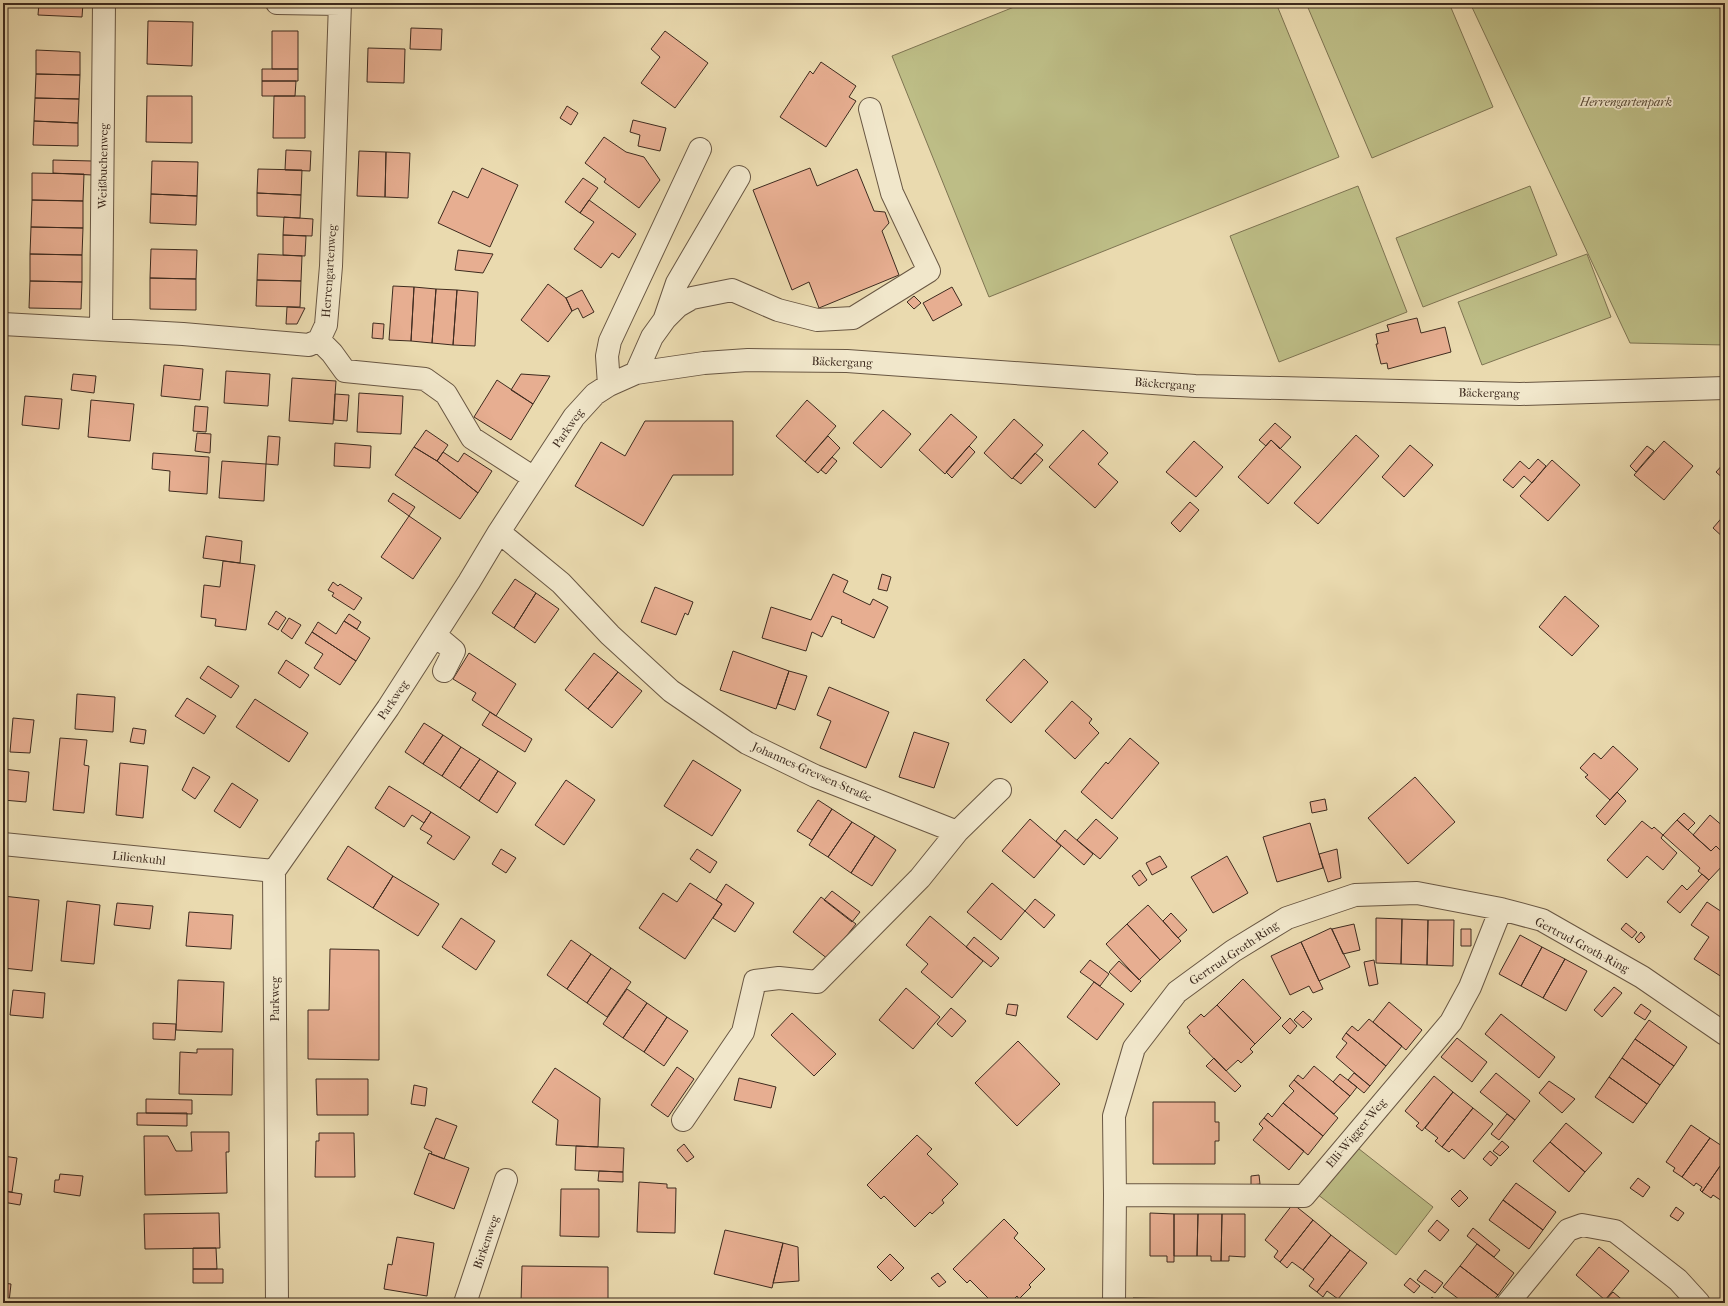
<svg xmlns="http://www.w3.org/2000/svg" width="1728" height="1306" viewBox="0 0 1728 1306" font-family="'IM FELL French Canon',serif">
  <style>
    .green { fill: #bdbd86; stroke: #7e7452 }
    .building { fill: #e7ae91; stroke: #3e2b1f }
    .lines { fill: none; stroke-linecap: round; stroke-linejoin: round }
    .minor-casing { stroke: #695743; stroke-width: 24 }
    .minor { stroke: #f1e7cb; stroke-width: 22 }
    .labels { text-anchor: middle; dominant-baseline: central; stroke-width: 3.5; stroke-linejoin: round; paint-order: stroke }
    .park-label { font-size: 12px; font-style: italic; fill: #574834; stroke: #f1e7cb }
    .street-label { font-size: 12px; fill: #3e2b1f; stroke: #f1e7cb }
  </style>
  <rect width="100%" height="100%" fill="#eadaaf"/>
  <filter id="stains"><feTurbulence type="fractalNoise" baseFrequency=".005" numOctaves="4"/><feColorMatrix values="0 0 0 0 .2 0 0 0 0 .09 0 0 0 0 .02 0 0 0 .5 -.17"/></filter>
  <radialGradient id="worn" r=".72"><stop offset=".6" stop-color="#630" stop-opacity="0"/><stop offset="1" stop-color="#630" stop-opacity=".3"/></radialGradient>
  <path class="green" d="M1024,3H1276L1339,157L989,297L892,56Z
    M1306,3H1449L1493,107L1372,158Z
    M1470,3H1725V345L1630,343Z
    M1358,186L1407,312L1279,362L1230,236Z
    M1530,186L1557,255L1423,307L1396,238Z
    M1587,254L1611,317L1482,365L1458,302Z
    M1354,1145L1433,1207L1396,1255L1317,1194Z"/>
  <path class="building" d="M39,3H83L82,17L38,15Z
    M365,3H421V6L365,4Z
    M148,21L193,22L192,66L147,64Z
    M411,28L442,29L441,50L410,49Z
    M272,31H298V69H272Z
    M665,31L708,63L675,108L641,83L660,57L651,49Z
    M368,48L405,49L404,83L367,82Z
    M36,50L80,52V75L36,74Z
    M821,62L856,86L849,97L856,101L826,147L780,117L810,71L813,74Z
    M262,69H298V81H262Z
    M36,74L80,75L79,99L35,98Z
    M262,81H296L295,96H262Z
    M147,96H192V143L146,142Z
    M274,96H305V138H273Z
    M35,98L79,99L78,123L34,121Z
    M567,106L578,113L571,125L560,118Z
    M633,120L666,128L660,151L638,146L640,135L630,132Z
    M34,121L78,123V146L33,145Z
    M604,137L626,152L644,157L660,180L639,208L604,182L606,179L585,163Z
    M286,150L311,151L310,171L285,170Z
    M359,151L386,152L385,197L357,196Z
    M386,152L410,153L408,198L385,197Z
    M53,160L92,161V175L53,173Z
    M152,161L198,162L197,196L151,194Z
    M482,168L518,185L490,247L438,223L453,191L468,198Z
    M810,168L817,186L857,169L874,211L885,212L889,223L882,231L899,275L819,308L809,282L792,290L753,190Z
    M258,169L302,170L301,195L257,193Z
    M32,173L84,174L83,201L32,200Z
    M583,178L598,188L580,213L565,202Z
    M257,193L301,195L300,218L257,216Z
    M151,194L197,196L196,225L150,223Z
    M32,200L83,201V228L31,227Z
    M589,200L636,234L619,258L612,253L601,268L574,249L594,222L580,213Z
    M284,217L313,219L312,236L283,235Z
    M31,227L83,228L82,255L30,254Z
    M283,235L306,236L305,256L283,255Z
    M151,249L197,250L196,279L150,278Z
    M458,250L493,254L483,273L455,270Z
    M30,254L82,255V282L30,281Z
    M258,254L302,256L301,281L257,280Z
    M150,278L196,279V310L150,309Z
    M257,280L301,281L300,307L256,306Z
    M30,281L82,282L81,309L29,308Z
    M548,284L566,298L572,311L548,342L521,320Z
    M393,286L414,287L411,341L389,340Z
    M414,287L436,289L432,343L411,341Z
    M952,287L962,305L933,321L923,303Z
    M436,289L457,290L453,345L432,343Z
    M457,290L478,292L475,346L453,345Z
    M582,290L594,312L583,318L578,308L572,311L566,298Z
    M914,296L921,303L914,309L907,302Z
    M287,307L305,308L297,324H286Z
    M1417,318L1421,333L1445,327L1451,352L1388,369L1387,363L1381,364L1376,344H1378L1376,334L1389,331L1387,325Z
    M373,323L384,324L383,339L372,338Z
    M164,365L203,369L200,400L161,396Z
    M226,371L270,374L268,406L224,403Z
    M73,374L96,376L94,393L71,390Z
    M521,374L550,376L533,404L511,390Z
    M292,378L336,381L333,424L289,421Z
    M497,380L533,404L511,440L474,417Z
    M359,393L403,396L401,434L357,432Z
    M335,394L349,395L347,421L334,420Z
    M25,396L62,399L59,429L22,425Z
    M91,400L134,404L130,441L88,437Z
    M807,400L836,426L805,462L776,436Z
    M195,406L208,407L206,432L193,431Z
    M883,410L911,434L881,468L853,443Z
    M951,414L977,437L945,474L919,450Z
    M1014,419L1043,445L1012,479L984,453Z
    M645,421H733V475H673L643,526L575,486L601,442L625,456Z
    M1275,423L1291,437L1280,449L1271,440L1266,446L1259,440Z
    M426,430L448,445L437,461L414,447Z
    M1083,430L1108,453L1098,464L1118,482L1095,508L1049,467Z
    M197,433L211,434L210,453L195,451Z
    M1356,435L1379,456L1318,524L1294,503Z
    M268,436L280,437L278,465L266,464Z
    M828,436L840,448L818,473L805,462Z
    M1271,440L1301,467L1268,504L1238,477Z
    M1194,441L1223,467L1196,497L1166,472Z
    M1664,441L1693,466L1664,500L1634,475Z
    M335,443L371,446L370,468L334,466Z
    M1410,445L1433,465L1404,497L1382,477Z
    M969,446L975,452L952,478L946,472Z
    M1647,446L1654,451L1636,472L1630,466Z
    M414,447L437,461L478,493L460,519L395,475Z
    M443,452L458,462L464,453L492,471L478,493L437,461Z
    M153,453L209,457L207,494L169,491L170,471L152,469Z
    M1035,453L1043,460L1021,484L1013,478Z
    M832,457L837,461L826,474L821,470Z
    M1538,459L1546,466L1532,483L1524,476L1513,488L1503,480L1520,461L1529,469Z
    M1552,460L1580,485L1548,521L1520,496Z
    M222,461L266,464L264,501L219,498Z
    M1725,462V480L1716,472Z
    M393,493L415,507L409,516L388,501Z
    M1190,502L1199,510L1180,532L1171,523Z
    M1725,514V539L1713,528Z
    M409,516L441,538L413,579L381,557Z
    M206,536L242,541L240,563L203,558Z
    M223,561L255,565L246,630L215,626L216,619L201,617L204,585L220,587Z
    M833,574L848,581L843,592L870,605L873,599L888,607L874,638L841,623L842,620L832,616L822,637L812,632L806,651L762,638L771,607L811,620Z
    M882,574L891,577L887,591L878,589Z
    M515,579L536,593L514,628L492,613Z
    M333,582L338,586L340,584L362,598L354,610L332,596L334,593L328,590Z
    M655,587L693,602L688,615L685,613L676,635L641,622Z
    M536,593L559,609L535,643L514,628Z
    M1565,596L1599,626L1572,656L1539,627Z
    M276,611L286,618L278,630L268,624Z
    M349,614L361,622L357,629L344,621Z
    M289,618L301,625L292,639L281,631Z
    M344,621L370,638L356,661L312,632L318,622L336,634Z
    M312,632L356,661L340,685L314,668L323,654L305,643Z
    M733,651L789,671L776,709L720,690Z
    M469,653L516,684L496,716L472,700L476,693L453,679Z
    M594,653L618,672L588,709L565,690Z
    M1024,659L1048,682L1011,723L986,700Z
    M286,660L309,675L300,688L278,673Z
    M208,666L239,686L231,698L200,678Z
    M789,671L807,676L795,710L778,704Z
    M618,672L642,691L612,728L588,709Z
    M829,687L889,712L866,768L820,748L831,721L817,715Z
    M77,694L115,697L113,732L75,729Z
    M187,698L216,716L204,734L175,716Z
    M255,699L308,733L289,762L236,727Z
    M1072,701L1092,719L1089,723L1099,733L1075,759L1045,731Z
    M490,712L532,739L525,752L482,725Z
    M13,718L34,720L30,753L10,752Z
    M424,723L443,735L423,764L405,752Z
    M133,728L146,730L144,744L130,742Z
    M914,732L949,743L934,788L899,777Z
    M443,735L461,747L442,776L423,764Z
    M60,738L87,740L84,765L89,766L84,813L53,810Z
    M1130,738L1159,763L1112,819L1081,792L1106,762L1108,764Z
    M1613,746L1638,769L1610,800L1585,777L1588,775L1580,768L1594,753L1601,759Z
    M461,747L480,759L460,788L442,776Z
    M480,759L498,771L479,801L460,788Z
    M693,760L741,790L712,836L664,806Z
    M120,763L148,766L143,818L116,815Z
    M193,767L210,777L195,799L182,790Z
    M3,769L29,772L26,802L3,800Z
    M498,771L516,783L497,813L479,801Z
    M1415,777L1455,822L1408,864L1368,818Z
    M566,780L595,800L564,845L535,825Z
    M232,783L258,800L240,828L214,811Z
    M389,786L431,812L424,823L412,815L404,827L375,808Z
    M1617,792L1626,801L1605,825L1596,816Z
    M1325,799L1327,810L1312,813L1310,802Z
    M818,800L832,809L812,840L797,831Z
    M832,809L852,822L828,857L809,845Z
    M431,812L470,837L454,860L427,843L432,836L420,829Z
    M1684,813L1695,823L1688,830L1677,820Z
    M1710,815L1725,828V855L1716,846L1711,851L1693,835Z
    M1030,819L1061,846L1034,878L1002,851Z
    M1096,819L1118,838L1100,859L1077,840Z
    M1677,820L1711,851L1716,846L1725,855V863L1709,880L1698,871L1700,868L1663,835Z
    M1642,821L1652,829L1654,827L1663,835L1661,838L1677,853L1663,870L1647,856L1627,878L1607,860Z
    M852,822L875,836L851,873L828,857Z
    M1310,823L1323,868L1277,882L1263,837Z
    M1065,830L1093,854L1084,865L1056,841Z
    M875,836L896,850L872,886L851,873Z
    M348,846L393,876L373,908L327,879Z
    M501,849L516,858L506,873L492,864Z
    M697,849L717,862L710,873L690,859Z
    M1337,849L1341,878L1328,882L1319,854Z
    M1160,856L1167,867L1152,875L1146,863Z
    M1227,856L1248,893L1213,913L1191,877Z
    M1140,870L1147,880L1139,886L1132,876Z
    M1702,874L1709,880L1680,913L1667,902L1682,885L1687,890Z
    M393,876L439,904L418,936L373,908Z
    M690,883L722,904L685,959L639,928L663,893L677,902Z
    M992,883L1025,911L1001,940L967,912Z
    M726,884L754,903L735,932L713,918L722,904L716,900Z
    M832,891L860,912L852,922L824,900Z
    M3,896L39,900L32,971L3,968Z
    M821,897L856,924L828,959L793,932Z
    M1035,899L1055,915L1044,928L1025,911Z
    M67,901L100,905L94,964L61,961Z
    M1707,902L1725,914V979L1694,959L1709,937L1691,925Z
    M117,903L153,906L150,929L114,925Z
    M1148,905L1181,941L1160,960L1127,924Z
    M189,912L233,915L231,949L186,946Z
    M1171,913L1187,930L1178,938L1163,921Z
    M930,916L983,961L952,998L921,972L928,964L906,945Z
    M461,918L495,941L476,970L442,947Z
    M1376,918L1402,919L1401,964L1376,963Z
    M1402,919L1428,920L1427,965L1401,964Z
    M1428,920H1454L1453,966L1427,965Z
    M1626,923L1637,932L1632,938L1621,929Z
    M1127,924L1160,960L1139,980L1106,944Z
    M1354,924L1360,950L1343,954L1332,929Z
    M1331,928L1350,967L1319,981L1301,942Z
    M1461,929H1471V946H1461Z
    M1641,932L1645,937L1639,943L1635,939Z
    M1520,935L1542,947L1521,986L1499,974Z
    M974,937L999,958L991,967L966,947Z
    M571,940L591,954L567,989L547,975Z
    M1301,942L1323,989L1313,993L1309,986L1290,995L1271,956Z
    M1542,947L1565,959L1543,998L1521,986Z
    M330,949L379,950V1060L308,1059V1010H329Z
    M591,954L611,968L587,1003L567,989Z
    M1565,959L1587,971L1566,1011L1543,998Z
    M1090,960L1109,974L1100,986L1080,972Z
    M1374,960L1378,984L1369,986L1364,962Z
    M1119,961L1141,981L1131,992L1109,972Z
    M611,968L631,982L607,1017L587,1003Z
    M1243,979L1281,1018L1255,1044L1217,1005Z
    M178,980L224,982L222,1032L176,1030Z
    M1094,982L1124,1004L1097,1040L1067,1017Z
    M1614,987L1622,993L1602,1017L1594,1010Z
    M906,988L940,1017L913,1049L879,1020Z
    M627,989L647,1003L623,1038L603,1024Z
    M13,990L45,993L43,1018L10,1015Z
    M1389,1002L1422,1030L1406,1050L1373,1022Z
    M647,1003L667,1017L644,1052L623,1038Z
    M1008,1004L1018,1005L1016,1016L1006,1014Z
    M1641,1004L1651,1011L1645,1020L1634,1013Z
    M1217,1005L1255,1044L1250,1049L1253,1052L1241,1063L1238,1060L1226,1071L1189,1033L1190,1031L1187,1027L1201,1014L1204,1017Z
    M951,1008L966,1021L952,1037L937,1024Z
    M1303,1011L1312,1019L1303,1028L1294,1020Z
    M792,1013L836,1054L814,1076L771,1035Z
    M1501,1014L1555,1057L1539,1078L1485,1034Z
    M667,1017L688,1031L664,1066L644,1052Z
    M1290,1018L1297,1026L1290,1034L1282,1026Z
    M1369,1019L1402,1046L1386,1066L1346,1033L1352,1026L1358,1031Z
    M1649,1020L1687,1047L1674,1066L1635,1039Z
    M153,1023L176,1024L175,1040L153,1039Z
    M1346,1033L1386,1066L1370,1086L1336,1057L1347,1043L1342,1039Z
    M1457,1038L1487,1062L1472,1082L1441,1057Z
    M1635,1039L1674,1066L1660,1085L1622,1058Z
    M1018,1041L1060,1084L1017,1126L975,1083Z
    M197,1049H233L232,1095L179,1094L180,1052L197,1053Z
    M1214,1058L1241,1086L1235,1092L1206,1066Z
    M1622,1058L1660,1085L1647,1104L1609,1077Z
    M1314,1066L1350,1096L1334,1114L1294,1080L1298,1075L1303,1079Z
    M677,1067L694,1079L668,1117L651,1105Z
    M555,1068L600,1098L598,1147L556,1145L558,1120L532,1102Z
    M1354,1073L1370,1086L1364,1093L1348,1080Z
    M1496,1073L1530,1101L1515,1120L1480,1092Z
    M1340,1074L1357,1087L1350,1096L1333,1082Z
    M1434,1076L1453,1092L1422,1131L1416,1126L1419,1123L1405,1111Z
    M1609,1077L1647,1104L1633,1123L1595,1097Z
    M739,1078L776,1087L771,1108L734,1100Z
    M316,1079H368V1115H317Z
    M1294,1080L1338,1118L1323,1136L1283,1103L1294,1091L1289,1086Z
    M1549,1081L1575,1099L1562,1113L1539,1093Z
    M414,1085L427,1088L425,1106L411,1104Z
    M1453,1092L1473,1108L1442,1147L1435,1141L1438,1138L1425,1128Z
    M146,1099L192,1100V1114L146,1113Z
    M1153,1102H1215V1122H1219V1141H1215V1164H1153Z
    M1283,1103L1323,1136L1308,1155L1264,1118L1268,1113L1272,1117Z
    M1473,1108L1493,1124L1464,1159L1452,1149L1449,1152L1442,1147Z
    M137,1113H187V1126L137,1125Z
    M1507,1114L1515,1120L1499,1140L1491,1134Z
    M436,1118L457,1126L444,1159L431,1154L432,1152L424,1148Z
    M1264,1118L1304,1151L1289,1170L1253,1140L1263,1128L1259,1124Z
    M1566,1123L1602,1153L1585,1172L1550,1142Z
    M1691,1125L1710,1138L1682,1177L1673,1171L1675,1168L1666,1162Z
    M191,1132H229V1152H226L227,1193L145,1195L144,1136H168L176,1151H192Z
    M319,1133H354L355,1177H315L316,1141H319Z
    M917,1135L932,1149L927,1154L958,1184L942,1200L944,1203L932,1214L930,1212L915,1227L884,1196L881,1199L867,1185Z
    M1710,1138L1725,1148V1159L1702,1192L1700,1190L1702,1187L1696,1183L1694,1186L1682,1177Z
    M1502,1141L1509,1147L1500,1156L1493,1151Z
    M1550,1142L1585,1172L1569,1192L1533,1161Z
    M684,1144L694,1157L687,1162L677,1150Z
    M576,1146L624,1148L623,1172L575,1170Z
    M1490,1151L1498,1158L1491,1166L1483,1159Z
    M429,1153L469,1168L454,1209L414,1194Z
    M3,1156L17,1158L12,1192L3,1191Z
    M1725,1159V1203L1713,1195L1711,1198L1702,1192Z
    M599,1171L623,1172V1182L598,1181Z
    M60,1174L83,1176L80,1196L54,1192L55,1180H59Z
    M1259,1175L1260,1184L1251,1185V1176Z
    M1638,1178L1650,1187L1643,1197L1630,1188Z
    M639,1182L667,1184V1188H676L675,1233L637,1232Z
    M1516,1183L1556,1212L1543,1230L1503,1200Z
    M561,1189H599V1237L560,1236Z
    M1460,1190L1468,1198L1459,1207L1451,1199Z
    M3,1191L22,1194L20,1205L3,1202Z
    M1503,1200L1543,1230L1529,1249L1489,1220Z
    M1293,1204L1313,1220L1280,1262L1274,1257L1278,1251L1265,1240Z
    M1676,1207L1684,1213L1678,1221L1670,1216Z
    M219,1213L220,1248L145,1249L144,1214Z
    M1150,1213L1174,1214V1262H1167V1256H1150Z
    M1174,1214H1198L1197,1256H1174Z
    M1198,1214H1222L1221,1261H1211V1256H1197Z
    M1222,1214H1245V1257L1229,1256V1261H1221Z
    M1004,1219L1018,1233L1014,1238L1045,1269L1029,1285L1031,1287L1019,1299L1017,1296L1010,1303H993L970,1280L967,1283L953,1269Z
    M1313,1220L1331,1235L1303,1270L1292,1262L1287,1268L1280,1262Z
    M1437,1220L1449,1230L1440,1241L1428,1231Z
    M1473,1228L1500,1250L1494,1257L1467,1236Z
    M725,1230L783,1243L772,1288L714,1274Z
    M1331,1235L1350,1250L1317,1292L1309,1286L1314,1279L1303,1270Z
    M397,1237L434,1243L427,1296L384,1289L388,1264L392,1265Z
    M783,1243L798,1247L799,1281L773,1283Z
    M1477,1244L1514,1273L1498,1295L1460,1266Z
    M1599,1247L1629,1271L1605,1300L1576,1275Z
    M193,1248H216L217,1269H193Z
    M1350,1250L1367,1263L1338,1299L1327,1291L1323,1297L1317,1292Z
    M890,1254L904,1268L891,1281L877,1267Z
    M522,1266L608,1267V1303H521Z
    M1460,1266L1498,1295L1491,1303H1464L1443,1287Z
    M193,1269H223V1283H193Z
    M1425,1270L1443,1283L1435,1293L1417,1280Z
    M938,1273L946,1282L939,1287L931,1278Z
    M1410,1278L1420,1286L1414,1293L1404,1285Z
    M3,1283L11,1284L9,1302H3Z
    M1613,1292L1626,1303H1603Z
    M1432,1297L1439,1303H1427Z
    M1133,1298L1247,1300V1303H1133Z
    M226,1301V1303H192V1302Z"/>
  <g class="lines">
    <g class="minor-casing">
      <path id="minor" d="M277,3L340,4
        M665,318L677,283L739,177
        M3,324L183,334L309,345L319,340L326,325L331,266L340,3
        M101,329L104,3
        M319,340L332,353L345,371L425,379L446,394L472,438L534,478
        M636,373L652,337L665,319L678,306L692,298L732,290L778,310L817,320L853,318L929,271L892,193L870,109
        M609,385L607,356L610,341L700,149
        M499,532L561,583L610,635L671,691L747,743L815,776L957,832L1000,790
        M435,635L454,651L444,671
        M3,844L274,871
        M683,1120L743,1032L755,981L779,978L817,982L920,878L957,832
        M1115,1195L1304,1196L1451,1022L1470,987L1501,909
        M277,1303L274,871L388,708L469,582L499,532L574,417L595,394L609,385L636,373L704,363L748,360L847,361L1195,386L1520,394L1725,388
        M465,1303L506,1180
        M1114,1303L1115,1195L1114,1116L1134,1048L1177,992L1233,951L1287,918L1355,895L1417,893L1501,909L1542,920L1642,977L1725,1034
        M1508,1303L1568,1230L1582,1225L1615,1231L1678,1280L1699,1303"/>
    </g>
    <use href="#minor" class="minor"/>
  </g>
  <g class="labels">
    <g class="park-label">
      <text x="1626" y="102">Herrengartenpark</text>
    </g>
    <g class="street-label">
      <text transform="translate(103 166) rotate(-89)">Weißbuchenweg</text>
      <text transform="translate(329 271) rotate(-86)">Herrengartenweg</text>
      <text transform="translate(842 362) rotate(2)">Bäckergang</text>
      <text transform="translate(1165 384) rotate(4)">Bäckergang</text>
      <text transform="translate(1489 393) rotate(1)">Bäckergang</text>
      <text transform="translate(568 428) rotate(-55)">Parkweg</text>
      <text transform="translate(393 700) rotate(-56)">Parkweg</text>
      <text transform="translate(812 772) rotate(24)">Johannes-Grevsen-Straße</text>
      <text transform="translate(139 858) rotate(6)">Lilienkuhl</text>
      <text transform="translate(1582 945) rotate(28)">Gertrud-Groth-Ring</text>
      <text transform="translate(1234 953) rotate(-34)">Gertrud-Groth-Ring</text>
      <text transform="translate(275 999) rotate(-90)">Parkweg</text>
      <text transform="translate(1356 1133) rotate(-50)">Elli-Wigger-Weg</text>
      <text transform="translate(486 1242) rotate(-71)">Birkenweg</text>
    </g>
  </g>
  <rect width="1728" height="1306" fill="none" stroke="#eadaaf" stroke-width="16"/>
  <rect x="4" y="4" width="1720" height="1298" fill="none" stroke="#3e2b1f" stroke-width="2"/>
  <rect x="8" y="8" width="1712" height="1290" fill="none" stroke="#3e2b1f"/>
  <rect width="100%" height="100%" filter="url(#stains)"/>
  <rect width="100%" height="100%" fill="url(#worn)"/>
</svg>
